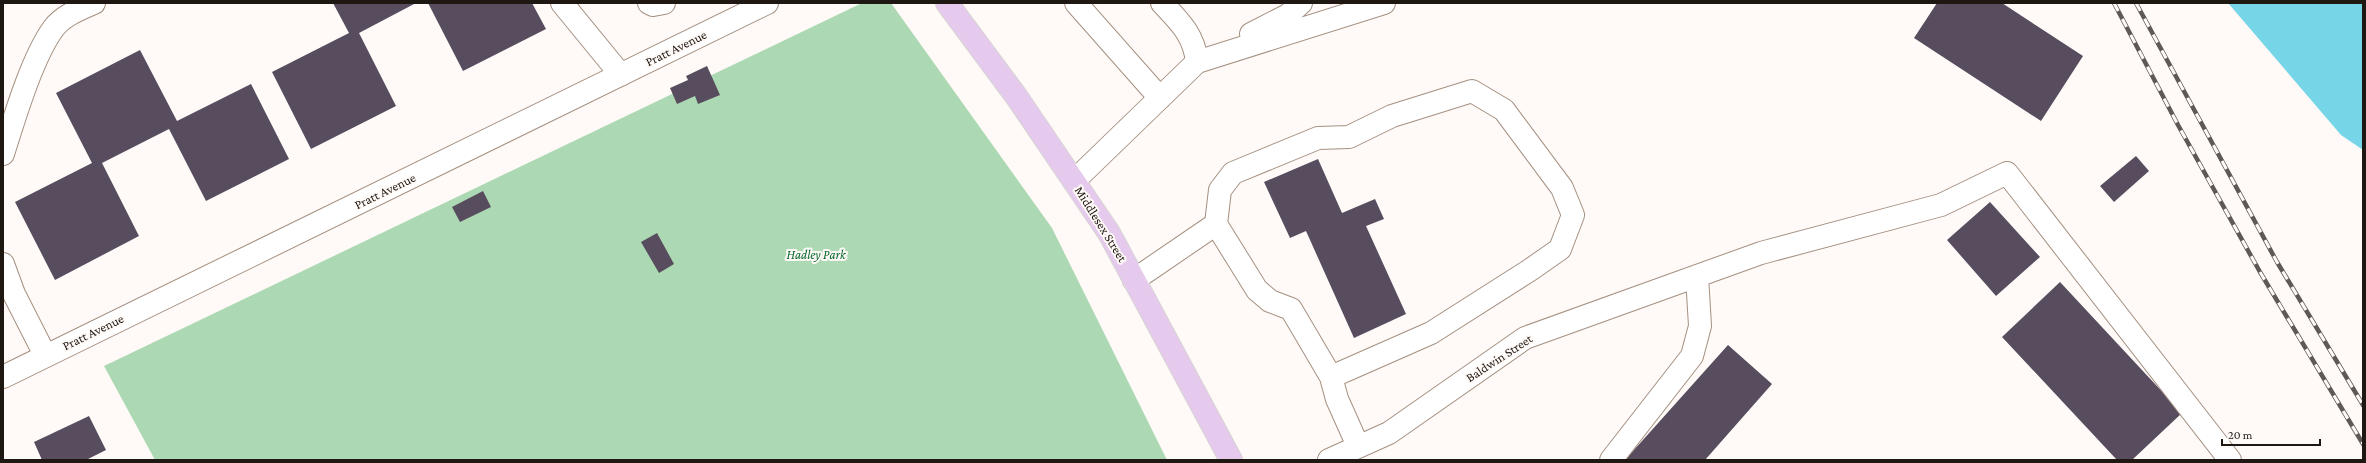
<svg xmlns="http://www.w3.org/2000/svg" width="2366" height="463" viewBox="0 0 2366 463" font-family="'Crimson Pro',serif">
  <style>
    .green { fill: #acd9b3 }
    .water { fill: #77d5e8 }
    .building { fill: #584c5f }
    .lines { fill: none; stroke-linecap: round; stroke-linejoin: round }
    .minor-casing { stroke: #a59081; stroke-width: 24 }
    .major-casing { stroke: #d7d5d4; stroke-width: 24 }
    .minor { stroke: #fff; stroke-width: 22 }
    .major { stroke: #e5caee; stroke-width: 22 }
    .rail-casing { stroke: #605854; stroke-width: 4.5 }
    .rail { stroke: #fffaf7; stroke-width: 3; stroke-dasharray: 9; stroke-linecap: butt }
    .labels { text-anchor: middle; dominant-baseline: central; stroke-width: 4; stroke-linejoin: round; paint-order: stroke }
    .street-label { font-size: 13px; fill: #1f1712; stroke: #fffaf7 }
    .park-label { font-size: 13px; font-style: italic; fill: #05672c; stroke: #fffaf7 }
  </style>
  <rect width="100%" height="100%" fill="#fffaf7"/>
  <path class="green" d="M862,3H891L1052,228L1167,460H155L104,366Z"/>
  <path class="water" d="M2228,3H2363V150L2341,135Z"/>
  <path class="building" d="M333,3H416L359,33L396,106L311,149L272,72L349,33Z
    M428,3H532L546,29L463,71Z
    M1937,3H2002L2083,56L2041,121L1914,38Z
    M140,50L177,121L251,84L289,159L206,201L169,129L102,163L139,236L55,280L15,202L92,163L56,93Z
    M707,66L720,95L698,104L695,96L677,104L670,88L688,80L686,76Z
    M2136,156L2149,171L2114,202L2100,186Z
    M1318,159L1342,213L1375,199L1384,219L1366,226L1406,314L1354,338L1306,231L1290,238L1264,182Z
    M483,191L491,207L460,222L452,207Z
    M1990,202L2040,257L1996,296L1947,240Z
    M657,233L674,264L659,273L641,242Z
    M2060,282L2182,413L2132,460H2117L2002,337Z
    M1728,345L1772,384L1705,460H1625Z
    M89,416L106,450L86,460H42L34,442Z"/>
  <g class="lines">
    <g class="minor-casing">
      <path id="minor" d="M562,3L621,75
        M649,3L653,5L664,3
        M1076,3L1160,98
        M1251,34L1288,15L1301,3
        M1197,62L1384,3
        M3,154C14,119 32,58 53,29C62,16 80,9 94,3
        M1074,181L1197,62C1194,35 1180,22 1162,3
        M1216,224L1257,290L1270,301L1291,309L1331,377L1337,399L1358,446
        M3,264L14,294L45,355
        M1134,280L1216,224L1220,190L1233,173L1318,138L1349,137L1392,116L1472,91L1504,110L1562,188L1573,215L1560,249L1530,270L1431,333L1331,377
        M3,377L767,3
        M1329,460L1389,433L1525,338L1761,253L1941,205L2007,173L2230,460
        M1611,460L1692,356L1700,326L1697,276"/>
    </g>
    <g class="major-casing">
      <path id="major" d="M947,3L1016,96L1109,233L1231,460"/>
    </g>
    <use href="#minor" class="minor"/>
    <use href="#major" class="major"/>
    <g class="rail-casing">
      <path id="rail" d="M2114,3L2178,125L2260,272L2363,444
        M2136,3L2277,262L2363,405"/>
    </g>
    <use href="#rail" class="rail"/>
  </g>
  <g class="labels">
    <g class="street-label">
      <text transform="translate(676 48) rotate(-26)">Pratt Avenue</text>
      <text transform="translate(385 191) rotate(-26)">Pratt Avenue</text>
      <text transform="translate(1101 224) rotate(58)">Middlesex Street</text>
      <text transform="translate(93 332) rotate(-26)">Pratt Avenue</text>
      <text transform="translate(1499 358) rotate(-33)">Baldwin Street</text>
    </g>
    <g class="park-label">
      <text x="816" y="254">Hadley Park</text>
    </g>
  </g>
  <rect width="2366" height="463" fill="none" stroke="#1f1712" stroke-width="8"/>
  <path d="M2222 439v6h98v-6" fill="none" stroke="#1f1712" stroke-width="2"/>
  <text x="2228" y="439" font-size="12" fill="#1f1712" stroke="#fffaf7" stroke-width="3" paint-order="stroke">20 m</text>
</svg>
